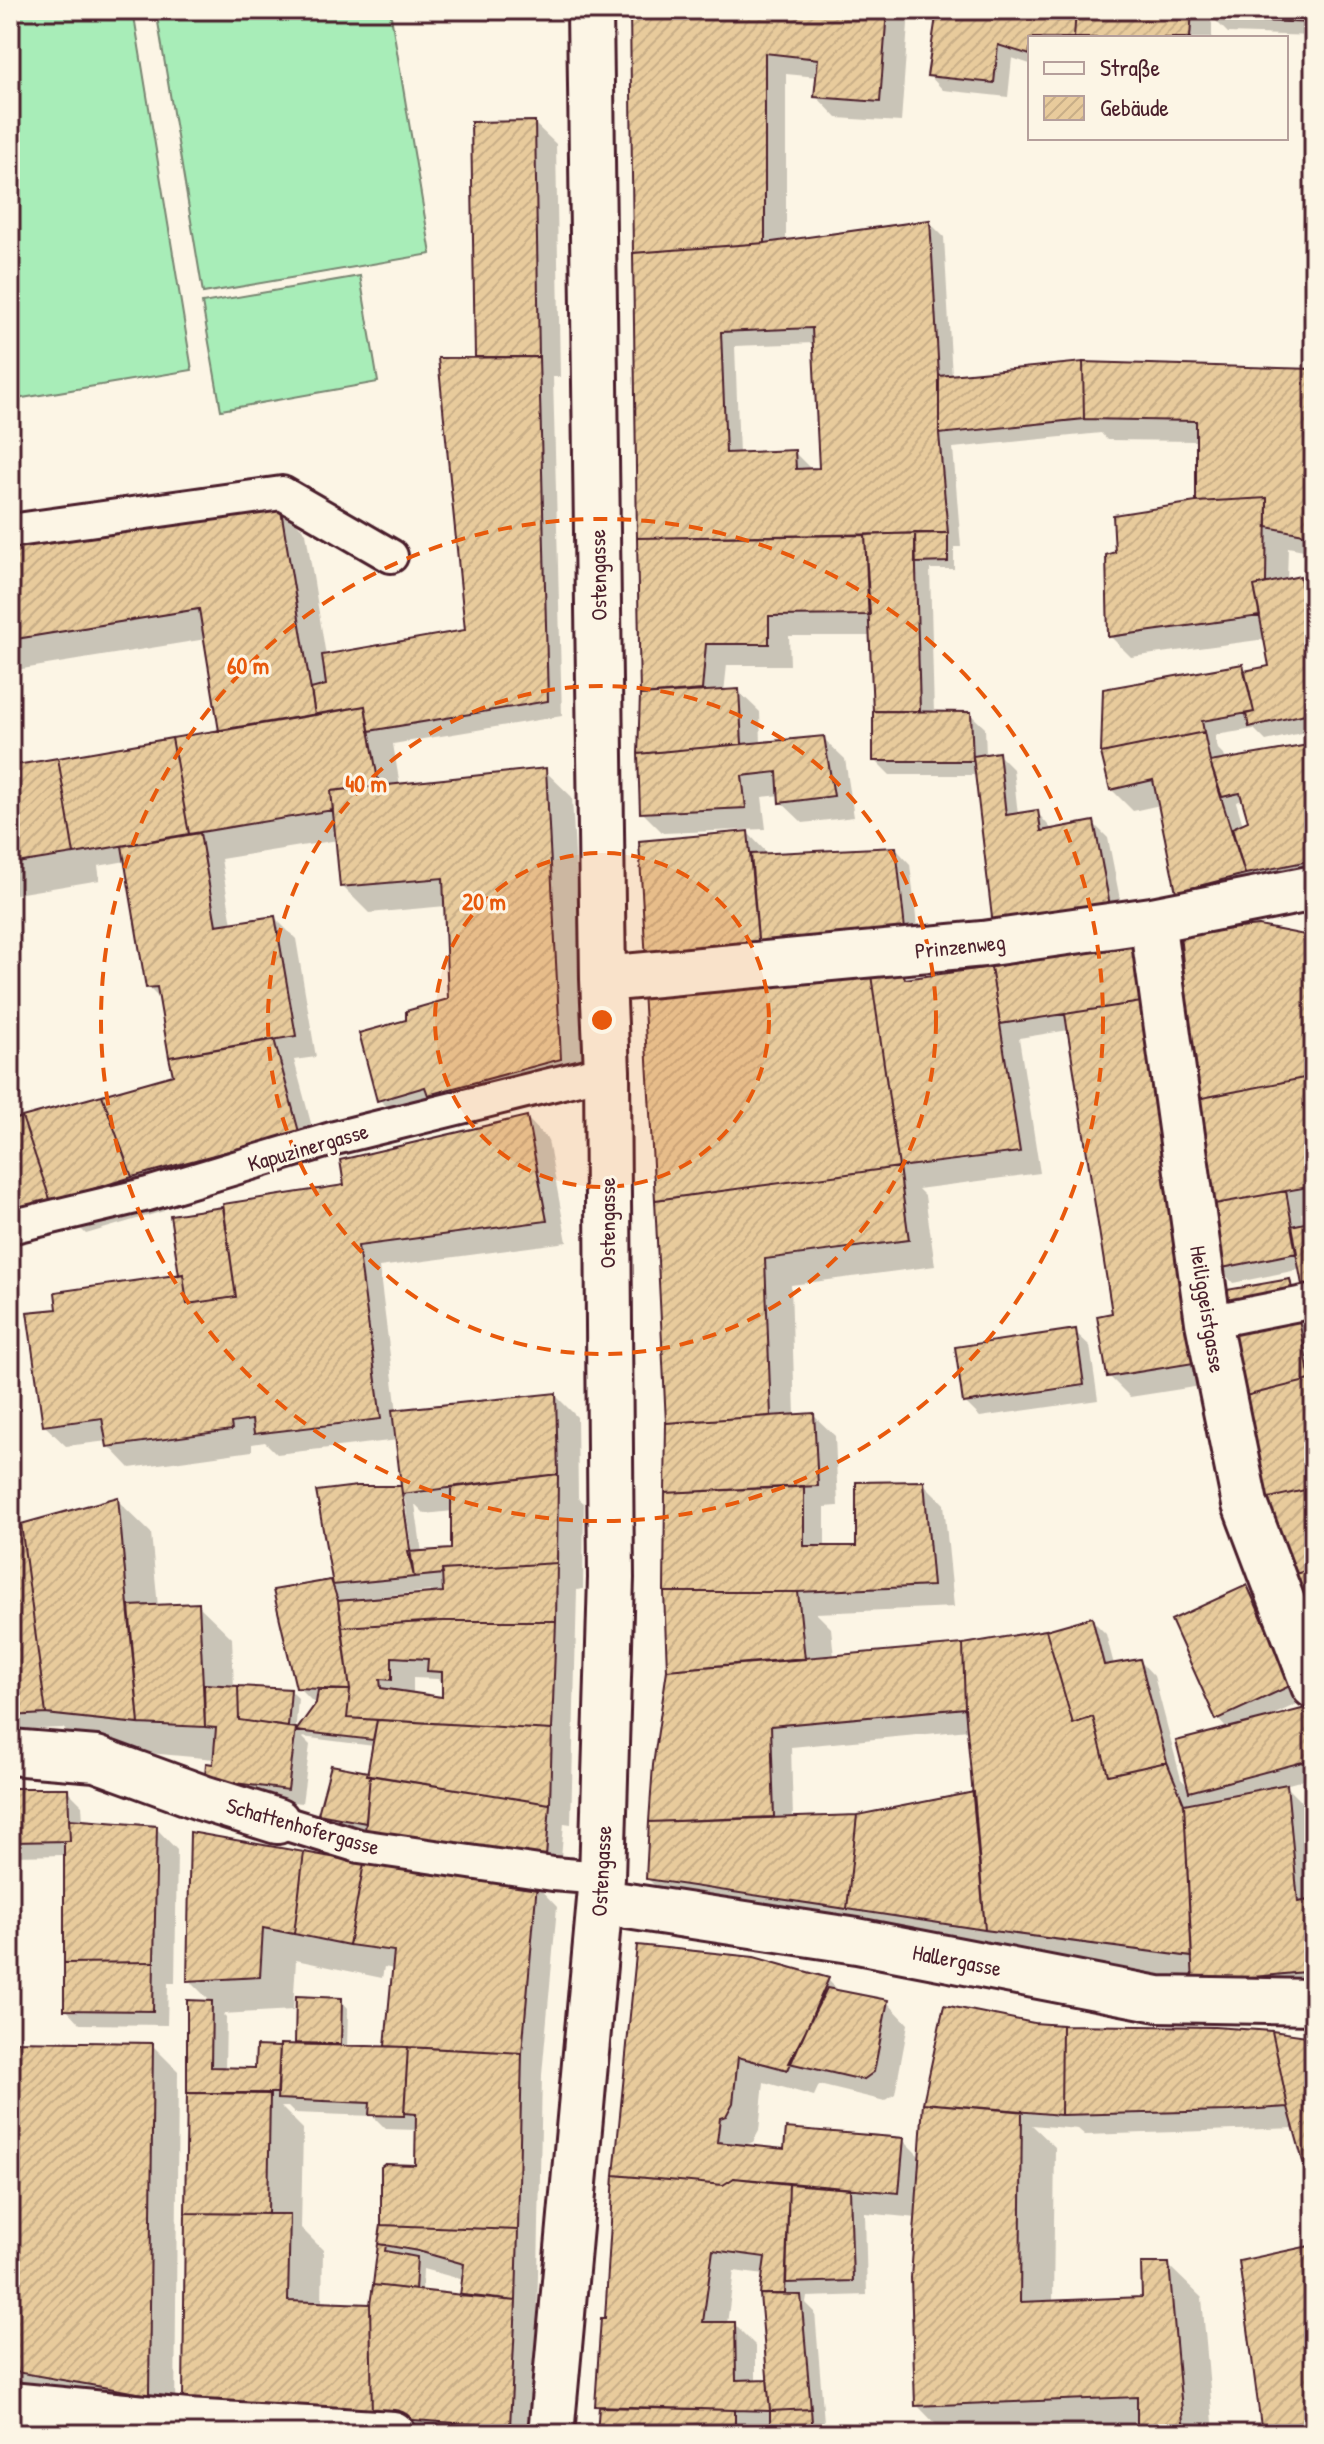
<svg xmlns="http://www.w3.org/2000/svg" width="1324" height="2444" viewBox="0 0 1324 2444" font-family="'Patrick Hand',sans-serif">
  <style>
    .pitch { fill: #a8edb8; stroke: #798672; stroke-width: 2 }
    .shadow { fill: #0003; fill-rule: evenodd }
    .building { fill: url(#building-hatch); stroke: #4a1f2b; stroke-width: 2; fill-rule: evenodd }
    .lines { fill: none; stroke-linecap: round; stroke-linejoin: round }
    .lane-casing { stroke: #4a1f2b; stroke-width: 38 }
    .street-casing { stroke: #4a1f2b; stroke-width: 50 }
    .lane { stroke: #fcf5e5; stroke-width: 32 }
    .street { stroke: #fcf5e5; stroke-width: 44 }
    .ring { fill: none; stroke: #e8590c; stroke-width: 4; stroke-dasharray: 14 10 }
    .labels { text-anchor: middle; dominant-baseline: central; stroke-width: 6; stroke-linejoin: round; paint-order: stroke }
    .street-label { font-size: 22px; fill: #4a1f2b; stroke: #fcf5e5 }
    .centre { fill: #e8590c; stroke: #fcf5e5; stroke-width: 4 }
    .ring-label { font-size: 24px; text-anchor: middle; font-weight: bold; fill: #e8590c; stroke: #fcf5e5; stroke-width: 6; stroke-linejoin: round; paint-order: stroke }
  </style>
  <defs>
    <pattern id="building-hatch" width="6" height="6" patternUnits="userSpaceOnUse" patternTransform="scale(2)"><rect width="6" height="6" fill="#e8cb9c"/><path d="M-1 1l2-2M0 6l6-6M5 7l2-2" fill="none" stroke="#c8ae87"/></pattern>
  </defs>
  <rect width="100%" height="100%" fill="#fcf5e5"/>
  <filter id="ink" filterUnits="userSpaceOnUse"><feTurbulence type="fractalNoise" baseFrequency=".0125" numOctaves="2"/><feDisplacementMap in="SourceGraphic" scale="16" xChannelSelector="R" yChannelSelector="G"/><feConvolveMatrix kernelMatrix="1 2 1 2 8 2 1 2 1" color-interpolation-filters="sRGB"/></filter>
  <g filter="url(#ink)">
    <path class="pitch" d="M10,10H133L192,370L10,400Z
      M156,10H390L431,254L203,293Z
      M360,276L378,382L221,410L202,303Z"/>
    <path class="shadow" d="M632,10H909L901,122L837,118L816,96L818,77L786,74V242L929,222L944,237L952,377L1314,371V552L1288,547L1287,581L1299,578L1314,593V730L1266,741L1254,729L1215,735L1218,749L1224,755L1226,762L1314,746V868L1199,913L1178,891L1160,805L1133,811L1111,789L1243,666L1248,672L1271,667L1266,639L1131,657L1110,636L1198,504V441L1107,440L1101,433L953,448L961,547H954V569H930L934,714H970L985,728L986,756L998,754L1013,769L1018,815L1037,812L1053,831L1094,824L1108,838L1125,925L1010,940L977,775H890L875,760L872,636H789L790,665H727L724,692L738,691L760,712L761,744L823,738L845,759L854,817L803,823L781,802V795L762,797L766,829L663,833L642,812ZM815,343L821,470L809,471V467L794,452L739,454L735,346ZM1244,800L1251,822L1243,825L1236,802Z
      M939,10H1200L1212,23V38H1030V64L1012,58L1008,97L943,90L929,75Z
      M1213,10H1314V36L1228,33L1213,18Z
      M534,123L556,144L560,377H553L562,716L393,744L400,786L545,771L572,797L587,1085L406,1126L379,1099L408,1021L450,1000L446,906L369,913L342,886L338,840L221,859L232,924L275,918L296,939L316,1057L294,1060L319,1153L159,1196L164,1211L86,1234L74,1222L10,1123L176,1076L162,1001L148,987L126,861L98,866L100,880L10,895V722L17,766L221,732L206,639L10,671V552L279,506L306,533L326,656L467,632L480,359L477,356Z
      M748,833L769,855L896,849L910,864L920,953L670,981Z
      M1304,937L1314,946V1211L1301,1213L1303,1226L1314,1224L1302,1269L1233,1283L1219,1268Z
      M1138,945L1226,1382L1130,1397L1109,1376L1115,1315L1069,1030L1019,1038L1040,1173L918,1189L925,1196L935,1266L791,1285L795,1416L813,1415L835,1436L838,1506L825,1507V1548H858L923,1483L944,1504L954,1607L816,1613L831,1628L834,1657L963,1646L1045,1632L1091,1619L1106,1634L1114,1665L1140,1661L1154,1676L1181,1779L1190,1788L1228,1730L1218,1719L1246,1588L1261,1602L1305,1700L1267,1718L1268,1720L1306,1710L1314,1718V1777L1285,1785L1314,1814V2008L1195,1979L682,1912L648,1879L655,1765L669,1671L668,1423L902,974L909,981ZM969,1730L975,1794L858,1817L793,1819L791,1747Z
      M527,1118L548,1140L567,1242L379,1267L397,1412L555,1395L577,1417L578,1498L584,1503L583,1589L577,1590L571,1824L564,1823L560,1871L327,1820L320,1813L369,1774L374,1746L302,1737L310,1745L302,1803L222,1794L215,1759L82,1747L63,1728L10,1730V1529L117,1500L151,1533L158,1607L198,1605L232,1638L234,1688L291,1691L298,1698L295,1736L320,1702H313L298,1687L276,1592L333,1581L357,1488H403L398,1440L277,1454L265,1442L252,1444V1451L130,1468L109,1446L108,1441L66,1446L44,1425L59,1310L181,1276L222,1210L226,1213L346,1186ZM401,1500H405L413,1562H410ZM415,1504L425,1514L453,1511V1550L422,1553ZM430,1591L435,1595L382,1600V1596ZM413,1678L438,1679L444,1686V1699L413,1694Z
      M1298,1316L1312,1331L1314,1340V1647Z
      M1075,1332L1090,1346L1098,1400L980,1417L965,1402Z
      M10,1790H67L82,1805L83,1822L156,1828L177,1850L175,1983H168L167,2025L80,2024L66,2009V1855L10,1856Z
      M192,1835L402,1872L536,1885L557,1907L542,2075L537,2324L542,2329L537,2434L218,2432L185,2398L189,2002L212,2003L189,1980ZM296,1960L382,1978L384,1967L394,1969L387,2046L390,2048H347L348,2008L341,2000L297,2042L303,2048L257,2071L225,2069L226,2018L222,2014L293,2010ZM281,2107H288L294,2113L373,2116L386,2129L418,2130L417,2167L383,2225L372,2306L322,2304L323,2250L301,2228L303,2129ZM423,2269L464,2280L462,2297L422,2292Z
      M754,1959L828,1980L841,1993L887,2002L908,2024L895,2094L885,2101L819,2085L814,2096L764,2082L759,2131L753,2142L740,2147L786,2152L903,2140L921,2158L1034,2025L1314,2039V2195L1296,2128L1085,2135L1078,2129L1032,2125L1055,2147L1053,2303L1144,2299L1168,2265L1202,2298L1214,2434H1139V2432L945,2434L917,2405V2218L865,2213L867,2295L807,2297L806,2303L815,2312L825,2434H772V2431L756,2430V2434H599L601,2409L597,2405L607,2320ZM734,2271L764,2275L762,2295L770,2385L766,2382H756V2346L734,2324H727Z
      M10,2043L152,2045L178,2071L175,2421L10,2391Z"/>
    <path class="building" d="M630,10H887L880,102L814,97L818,59L765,53V243L633,253Z
      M937,10H1076L1074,38H1030V55L998,45L994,83L927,76Z
      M1076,10H1192L1190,38H1074Z
      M1211,10H1314V23L1211,19Z
      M535,121L539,357H475L471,122Z
      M930,220L939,376V434L948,533L637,538L633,253L765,243ZM812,328L819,468L796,469L795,450L726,453L721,332Z
      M539,357L548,701L369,731L365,706L315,715L311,689L326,685L322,655L465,630L438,358Z
      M1083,362L1084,419L939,434V376Z
      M1083,362L1314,369V536L1267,527V498L1196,502V421L1084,419Z
      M1267,498L1266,583L1254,586L1260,616L1108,637L1106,555L1115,552L1113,515L1196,502Z
      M280,504L315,715L219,731L199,609L10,640V549Z
      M915,533H948V562L915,563Z
      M915,533L920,711H873L865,535Z
      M865,535L870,615L769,616V644H706L702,690L640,695L637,538Z
      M1300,576L1314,664V712L1249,727L1246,714L1254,712L1244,671L1269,666L1254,586Z
      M1243,664L1254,712L1202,721L1204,732L1101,753L1103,689Z
      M739,689L742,744L638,754L640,695Z
      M365,706L379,786L331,791L333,810L189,834L172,738Z
      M873,711L971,712L973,761H873Z
      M1204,732L1210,762L1245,874L1176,892L1153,780L1110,790L1101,753Z
      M824,736L834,796L779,803L777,772L742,776L746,808L640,813L638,754Z
      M172,738L189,834L74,854L58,758Z
      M1314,744V860L1245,874L1232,828L1248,821L1240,793L1222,797L1210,762Z
      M999,752L1006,815L1038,810L1041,831L1094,821L1111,911L993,926L973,756Z
      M58,758L74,854L10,864V766Z
      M546,768L561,1059L428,1095L425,1087L377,1101L359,1033L406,1020V1011L448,999L443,878L340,887L331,791Z
      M748,831L759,951L646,961L639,841Z
      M200,833L216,925L275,916L296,1036L169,1057L157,987L146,988L122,846Z
      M896,847L906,939L759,951L751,854Z
      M1259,926L1305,935L1314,966V1076L1197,1099L1180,934Z
      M1138,943L1148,1001L1000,1024L991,967Z
      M991,967L1020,1152L899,1167L871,975L903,972L905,979Z
      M871,975L899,1167L655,1200L643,990Z
      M1148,1001L1206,1361L1107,1377L1097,1316L1112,1313L1065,1014Z
      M274,1039L299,1132L132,1177L102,1095L173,1075L169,1057Z
      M1314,1076V1186L1209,1205L1197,1099Z
      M102,1095L132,1177L51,1202L22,1117Z
      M527,1116L547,1221L358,1246L381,1419L254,1434L252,1420L231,1423L232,1430L107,1447L102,1418L43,1426L27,1312L57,1309L55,1292L183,1274L187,1304L236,1297L223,1204L344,1185L340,1160Z
      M22,1117L51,1202L10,1212V1121Z
      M899,1167L909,1240L765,1259L771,1416L666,1423L655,1200Z
      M1286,1191L1297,1253L1217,1269L1209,1205Z
      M223,1207L236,1297L187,1304L183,1274L179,1275L170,1215Z
      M1314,1221V1288L1303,1290L1291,1226Z
      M1290,1279L1293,1294L1230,1306L1227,1290Z
      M1298,1314L1310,1380L1233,1399L1221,1329Z
      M1076,1329L1084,1385L963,1403L955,1347Z
      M1314,1379V1488L1255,1501L1233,1399Z
      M556,1393L558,1474L402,1494L392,1410Z
      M814,1413L818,1486L665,1493L666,1423Z
      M558,1474L557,1563L442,1570L443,1574L414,1577L408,1552L451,1549V1487Z
      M924,1481L933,1586L798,1592H664L665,1493L804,1486V1546H856V1482Z
      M357,1486H401L414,1577L333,1585L316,1491Z
      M1314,1488V1568L1280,1579L1255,1501Z
      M118,1497L139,1724L46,1714L21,1524Z
      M21,1524L46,1714L10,1716V1527Z
      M557,1563L556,1621H441L342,1627L338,1601L443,1592L442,1570Z
      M1314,1568V1648L1280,1579Z
      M331,1580L338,1601L350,1690L296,1688L273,1590Z
      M1247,1585L1292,1685L1216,1720L1171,1620Z
      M664,1592H798L805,1659L667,1670Z
      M199,1603L205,1727L139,1724L129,1606Z
      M1092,1617L1104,1665L1140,1659L1167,1762L1108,1775L1093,1717L1073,1724L1046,1630Z
      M441,1621H556L552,1730L347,1718L350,1690L342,1627ZM392,1657L428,1659L427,1671L442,1672V1697L381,1688L380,1679L392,1680Z
      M1046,1630L1073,1724L1093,1717L1108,1775L1167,1762L1184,1804L1192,1957L985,1930L965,1708L963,1644Z
      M963,1644L965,1708L771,1726L774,1817L649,1822L653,1765L667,1670Z
      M204,1684L238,1686L239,1720L296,1728L288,1790L205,1779L206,1763L213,1764L216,1728L205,1727Z
      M238,1686L291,1689L288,1727L239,1720Z
      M318,1690H350L347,1718L377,1720L373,1740L296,1731L316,1703Z
      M1306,1708L1314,1737V1759L1189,1792L1176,1741Z
      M377,1720L552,1730L550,1804L367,1775Z
      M331,1765L368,1772L367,1775H370L366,1823L318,1814Z
      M370,1775L550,1804L546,1857L365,1832Z
      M1287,1784L1298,1902L1314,1899V1971L1193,1983L1184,1804Z
      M10,1788H68L70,1841L10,1842Z
      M974,1792L985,1930L847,1909L857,1815Z
      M857,1815L847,1909L646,1879L649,1822Z
      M69,1819L157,1826L154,1962L64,1963V1841H70Z
      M190,1832L304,1852L294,1934L263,1928L260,1977L187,1981Z
      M304,1852L364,1863L349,1945L294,1934Z
      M364,1863L403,1870L537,1883L522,2053L385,2046L394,1951L349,1945Z
      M637,1945L754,1957L829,1978L788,2070L738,2057L733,2103L726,2116L720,2118L717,2142L784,2149L786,2128L904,2138L899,2193L734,2178L723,2185L614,2175Z
      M154,1962L153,2011L64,2010V1963Z
      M827,1988L888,2000L874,2072L863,2080L789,2063Z
      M296,1996L342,1998L341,2044L295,2043Z
      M187,2000L212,2001L211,2067L255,2068L256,2046L280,2047L278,2093H187Z
      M944,2005L1034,2023L1062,2025L1061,2115L923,2103Z
      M1062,2025L1214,2027L1272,2031L1288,2107L1229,2111L1061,2115Z
      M1272,2031L1314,2037V2202L1288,2107Z
      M10,2041L153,2043L149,2395L10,2371Z
      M280,2044L408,2047L404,2116L369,2115L370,2103L277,2099Z
      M408,2047L522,2053L518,2230L381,2225V2167L385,2164L415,2165L416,2114L404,2113Z
      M187,2093L270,2094L268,2214L185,2213Z
      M923,2103L1022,2111L1020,2302L1142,2297L1141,2263H1169L1184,2434H1137V2397L915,2406L911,2278Z
      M614,2175L723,2185L734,2178L789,2184L785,2294H760L765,2257L713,2250L703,2322H735L736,2380L767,2379L770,2411L595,2406L601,2318H605Z
      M789,2184L850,2189L853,2281L786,2283Z
      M185,2213L290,2214L288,2301L370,2304L372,2414L183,2399Z
      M381,2225L518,2230L516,2301L460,2296L464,2264L418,2251L378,2244Z
      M378,2244L386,2245L385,2251L417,2257L415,2290L373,2285Z
      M1314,2245V2434H1262L1239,2261Z
      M373,2285L516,2301L510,2427L372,2417L370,2304Z
      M760,2294L801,2295L811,2409L770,2411Z
      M599,2407L735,2410V2434H597Z
      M811,2409L813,2434H770V2411Z"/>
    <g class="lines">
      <g class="lane-casing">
        <path id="lane" d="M10,531L282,493L391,556
          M10,1227L148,1194L335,1138L607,1071
          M1208,1322L1314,1301
          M277,1821L359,1846L553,1874L602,1878"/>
      </g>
      <g class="street-casing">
        <path id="street" d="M1152,920L1208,1322L1245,1504L1314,1686
          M603,979L983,944L1152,920L1314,888
          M10,1752L96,1759L203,1798L277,1821
          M601,1902L857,1941L1158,1999L1314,2002
          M10,2405L187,2422L393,2434
          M551,2434L602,1878L611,1578L607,1071L603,979L590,10"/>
      </g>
      <use href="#lane" class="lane"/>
      <use href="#street" class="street"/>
    </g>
  </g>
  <circle cx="602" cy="1020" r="167" fill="#e8590c" fill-opacity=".12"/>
  <g class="ring">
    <circle cx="602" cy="1020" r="167"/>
    <circle cx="602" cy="1020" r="334"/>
    <circle cx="602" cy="1020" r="501"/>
  </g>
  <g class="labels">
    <g class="street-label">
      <text transform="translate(598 575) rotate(-91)">Ostengasse</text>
      <text transform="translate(960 946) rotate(-6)">Prinzenweg</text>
      <text transform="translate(308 1147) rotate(-16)">Kapuzinergasse</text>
      <text transform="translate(607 1223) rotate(-90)">Ostengasse</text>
      <text transform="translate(1208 1309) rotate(81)">Heiliggeistgasse</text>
      <text transform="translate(303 1826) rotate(16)">Schattenhofergasse</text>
      <text transform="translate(601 1871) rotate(-87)">Ostengasse</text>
      <text transform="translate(957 1960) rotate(11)">Hallergasse</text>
    </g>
  </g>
  <circle cx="602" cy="1020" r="12" class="centre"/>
  <g class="ring-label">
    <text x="248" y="674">60 m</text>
    <text x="366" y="792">40 m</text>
    <text x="484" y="910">20 m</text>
  </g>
  <rect width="1324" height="2444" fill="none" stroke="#fcf5e5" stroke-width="40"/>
  <rect x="20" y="20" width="1284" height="2404" fill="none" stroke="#4a1f2b" stroke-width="3" filter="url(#ink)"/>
  <rect x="1028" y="36" width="260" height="104" fill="#fcf5e5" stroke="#b59f9b" stroke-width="2"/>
  <rect x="1044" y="62" width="40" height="12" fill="#fcf5e5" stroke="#b59f9b" stroke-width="2"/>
  <text x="1100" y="76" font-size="24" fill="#4a1f2b">Straße</text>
  <rect x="1044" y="96" width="40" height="24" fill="url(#building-hatch)" stroke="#b59f9b" stroke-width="2"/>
  <text x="1100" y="116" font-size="24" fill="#4a1f2b">Gebäude</text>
</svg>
